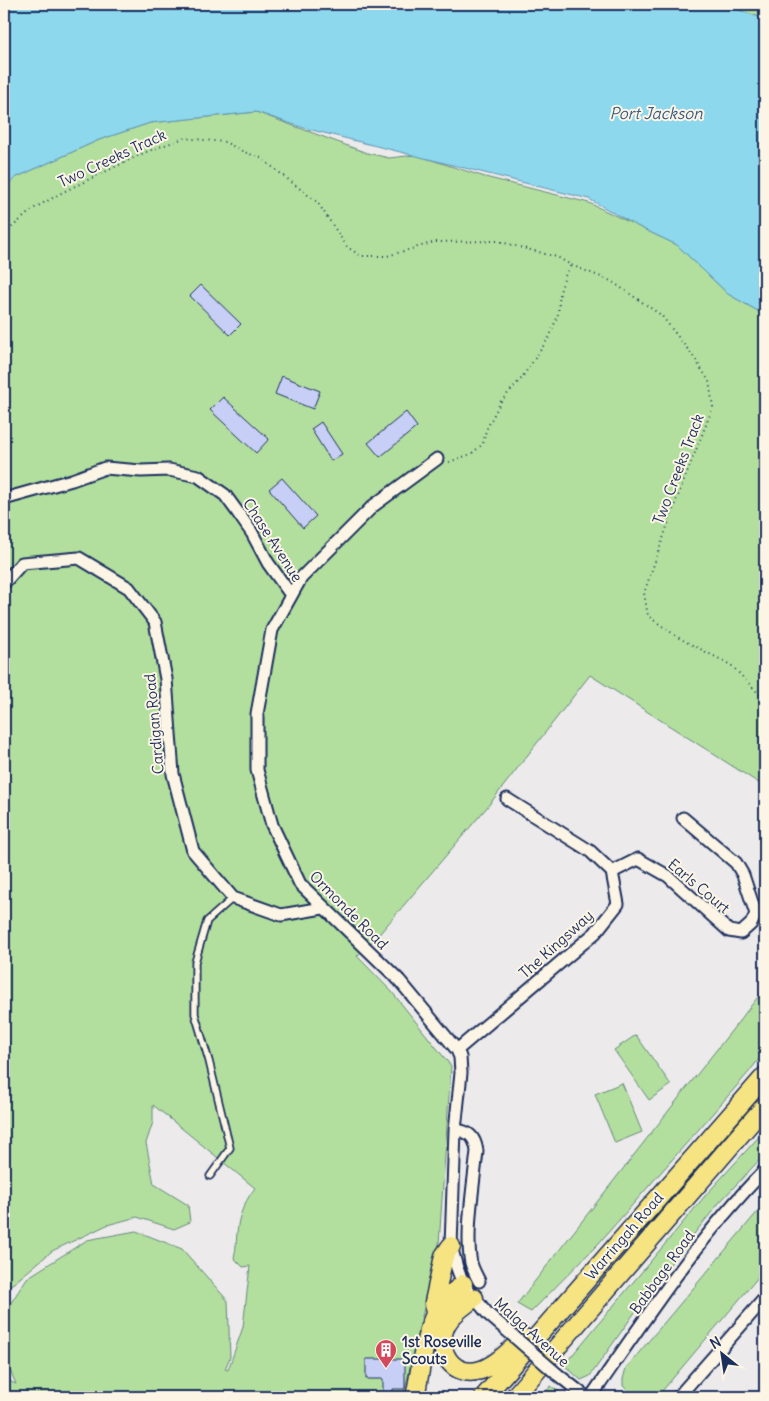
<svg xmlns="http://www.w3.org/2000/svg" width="769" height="1401" viewBox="0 0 769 1401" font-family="Delius,sans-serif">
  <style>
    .green { fill: #b2df9d; stroke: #66877e }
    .water { fill: #8dd8ed; stroke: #5f94b4 }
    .building { fill: #c8cff7; stroke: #1b2f5e }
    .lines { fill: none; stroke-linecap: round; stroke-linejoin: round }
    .service-casing { stroke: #1b2f5e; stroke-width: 9 }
    .minor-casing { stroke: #1b2f5e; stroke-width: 15 }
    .trunk-casing { stroke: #1b2f5e; stroke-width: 21 }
    .path { stroke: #1b2f5e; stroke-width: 2; stroke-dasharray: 1 4; stroke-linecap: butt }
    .service { stroke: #fcf5e5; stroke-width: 5.5 }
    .minor { stroke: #fcf5e5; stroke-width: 11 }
    .trunk { stroke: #f6e381; stroke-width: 18 }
    .minor-bridge-casing { stroke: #1b2f5e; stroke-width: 15; stroke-linecap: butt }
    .minor-bridge { stroke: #fcf5e5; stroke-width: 11 }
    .labels { text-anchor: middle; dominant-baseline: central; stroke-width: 4; stroke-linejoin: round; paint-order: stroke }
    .street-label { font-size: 15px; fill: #1b2f5e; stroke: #fcf5e5 }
    .poi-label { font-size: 15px; font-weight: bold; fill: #1b2f5e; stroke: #fcf5e5; text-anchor: start }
    .water-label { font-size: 16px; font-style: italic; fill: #385982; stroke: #fcf5e5 }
  </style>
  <rect width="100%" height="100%" fill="#eceaea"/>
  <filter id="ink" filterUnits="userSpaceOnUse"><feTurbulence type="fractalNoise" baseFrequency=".02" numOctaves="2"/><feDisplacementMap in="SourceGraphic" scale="10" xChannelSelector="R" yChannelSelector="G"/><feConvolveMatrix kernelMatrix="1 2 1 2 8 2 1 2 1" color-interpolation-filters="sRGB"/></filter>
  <g filter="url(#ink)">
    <path class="green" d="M721,4H765V19Z
      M256,112L367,153L389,158L416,155L485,177L589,203L677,245L728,294L765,315V787L590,675L488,806L376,938L357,956L392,992L451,1066L439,1244L403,1397H4V1371L11,1382L16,1384L5,1359V1312L27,1278L87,1240L136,1231L182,1249L228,1301L230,1357L225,1369L228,1370L243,1327L250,1266L243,1267L234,1258C237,1246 236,1236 238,1225C240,1212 247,1198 255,1188L153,1105V1122L146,1143L154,1184L188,1205L190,1222L174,1229L137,1217L107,1225L52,1251L14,1283L10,1285L4,1304V187L17,177L99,140L150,123Z
      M765,988V1051L749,1072L598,1244L531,1312L517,1304Z
      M636,1035L671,1085L649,1100L614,1050Z
      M622,1083L642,1132L615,1143L595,1094Z
      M765,1130V1154L719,1203L662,1274L590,1376L581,1380L564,1365L705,1196Z
      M765,1203V1269L657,1397H637L623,1386V1379L626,1368Z
      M551,1386L566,1397H541Z"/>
    <path class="water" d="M4,4H721L765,19V315L728,294L677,245L637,226L589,199L304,128L256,112L150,123L99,140L17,177L4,187Z"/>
    <path class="building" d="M201,285L241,324L230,335L190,296Z
      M282,376L320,391L313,409L275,394Z
      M223,397L269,439L256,453L210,410Z
      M406,412L417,427L380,457L368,443Z
      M321,422L342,454L331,461L311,429Z
      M282,478L316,516L303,528L269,489Z
      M366,1359H405V1389H393V1397H383V1379H366Z"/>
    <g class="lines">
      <g class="service-casing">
        <path id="service" d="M210,1176L230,1148L209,1061L195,1014V962L207,921L233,898"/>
      </g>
      <g class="minor-casing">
        <path id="minor" d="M437,459L373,506L301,578L272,630L257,714V770L272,825L300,884L399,980L457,1050L460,1057L461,1073L455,1130L451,1246L457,1268L463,1284L488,1314
          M4,499L72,480L105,468L141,471L169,470L198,476L225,495L236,510L252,533L268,563L291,595
          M4,583L22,563L79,558L129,588L155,622L166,679L173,774L193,851L233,898L281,915L323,908
          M612,872L638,859L668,876L729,931L741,933L751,924L756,914L743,875L736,863L683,818
          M457,1050L595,933L618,904L612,872L590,851L507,799
          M455,1130C469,1131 475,1137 477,1151C474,1182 465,1234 471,1263C473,1270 476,1275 479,1281
          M557,1374L586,1397
          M591,1397C645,1319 698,1238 765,1170
          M678,1397L765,1298"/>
      </g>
      <g class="trunk-casing">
        <path id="trunk" d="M474,1298C464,1306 452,1313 446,1325C434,1350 453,1379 481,1370C497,1365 511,1349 524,1338
          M435,1315L434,1302L444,1256L451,1246
          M415,1397C421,1370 424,1329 440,1306C446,1297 455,1291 463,1284
          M484,1397L765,1076
          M514,1397L765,1106"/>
      </g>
      <path class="path" d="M4,234L33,209L63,192L146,152L184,138L193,139L225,142L244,152L261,158L318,203L347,247L361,256H387L435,242L497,241L557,257L571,265L611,281L661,315L693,356L709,381L713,407L676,501L644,593L648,616L679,638L731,665L765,700
        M449,462L471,454L483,444L486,430L501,401L521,379L550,336L558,314L560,292L565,276L571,265"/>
      <use href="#service" class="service"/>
      <use href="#minor" class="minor"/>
      <use href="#trunk" class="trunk"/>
      <g class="minor-bridge-casing">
        <path id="minor-bridge" d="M488,1314L557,1374"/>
      </g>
      <use href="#minor-bridge" class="minor-bridge"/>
    </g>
  </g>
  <defs>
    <g id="building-pin" transform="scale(1.125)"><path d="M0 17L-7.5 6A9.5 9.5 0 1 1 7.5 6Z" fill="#d1495b" stroke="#fcf5e5"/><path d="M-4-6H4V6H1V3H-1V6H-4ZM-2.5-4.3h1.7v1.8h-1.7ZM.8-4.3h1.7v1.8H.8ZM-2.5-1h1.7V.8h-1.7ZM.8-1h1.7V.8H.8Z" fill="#fff"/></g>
  </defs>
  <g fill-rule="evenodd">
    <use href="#building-pin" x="386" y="1350"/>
  </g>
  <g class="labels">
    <g class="street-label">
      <text transform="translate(112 158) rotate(-25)">Two Creeks Track</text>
      <text transform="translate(678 469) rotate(-69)">Two Creeks Track</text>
      <text transform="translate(273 540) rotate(57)">Chase Avenue</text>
      <text transform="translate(154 724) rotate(-95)">Cardigan Road</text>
      <text transform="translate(699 886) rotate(40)">Earls Court</text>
      <text transform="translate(349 910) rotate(45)">Ormonde Road</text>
      <text transform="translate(556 944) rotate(-42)">The Kingsway</text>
      <text transform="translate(624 1236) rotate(-49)">Warringah Road</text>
      <text transform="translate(662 1272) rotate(-54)">Babbage Road</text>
      <text transform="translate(532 1332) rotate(42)">Malga Avenue</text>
    </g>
    <g class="poi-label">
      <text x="402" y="1341">1st Roseville<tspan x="402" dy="17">Scouts</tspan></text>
    </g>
    <g class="water-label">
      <text x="656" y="113">Port Jackson</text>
    </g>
  </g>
  <rect width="769" height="1401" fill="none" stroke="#fcf5e5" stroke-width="20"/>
  <rect x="10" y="10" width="749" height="1381" fill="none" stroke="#1b2f5e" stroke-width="2" filter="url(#ink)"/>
  <g transform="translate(722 1354) rotate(330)" stroke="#fcf5e5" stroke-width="4" paint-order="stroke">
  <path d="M0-4L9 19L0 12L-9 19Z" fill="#1b2f5e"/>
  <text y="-8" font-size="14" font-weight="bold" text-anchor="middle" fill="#1b2f5e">N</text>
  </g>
</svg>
